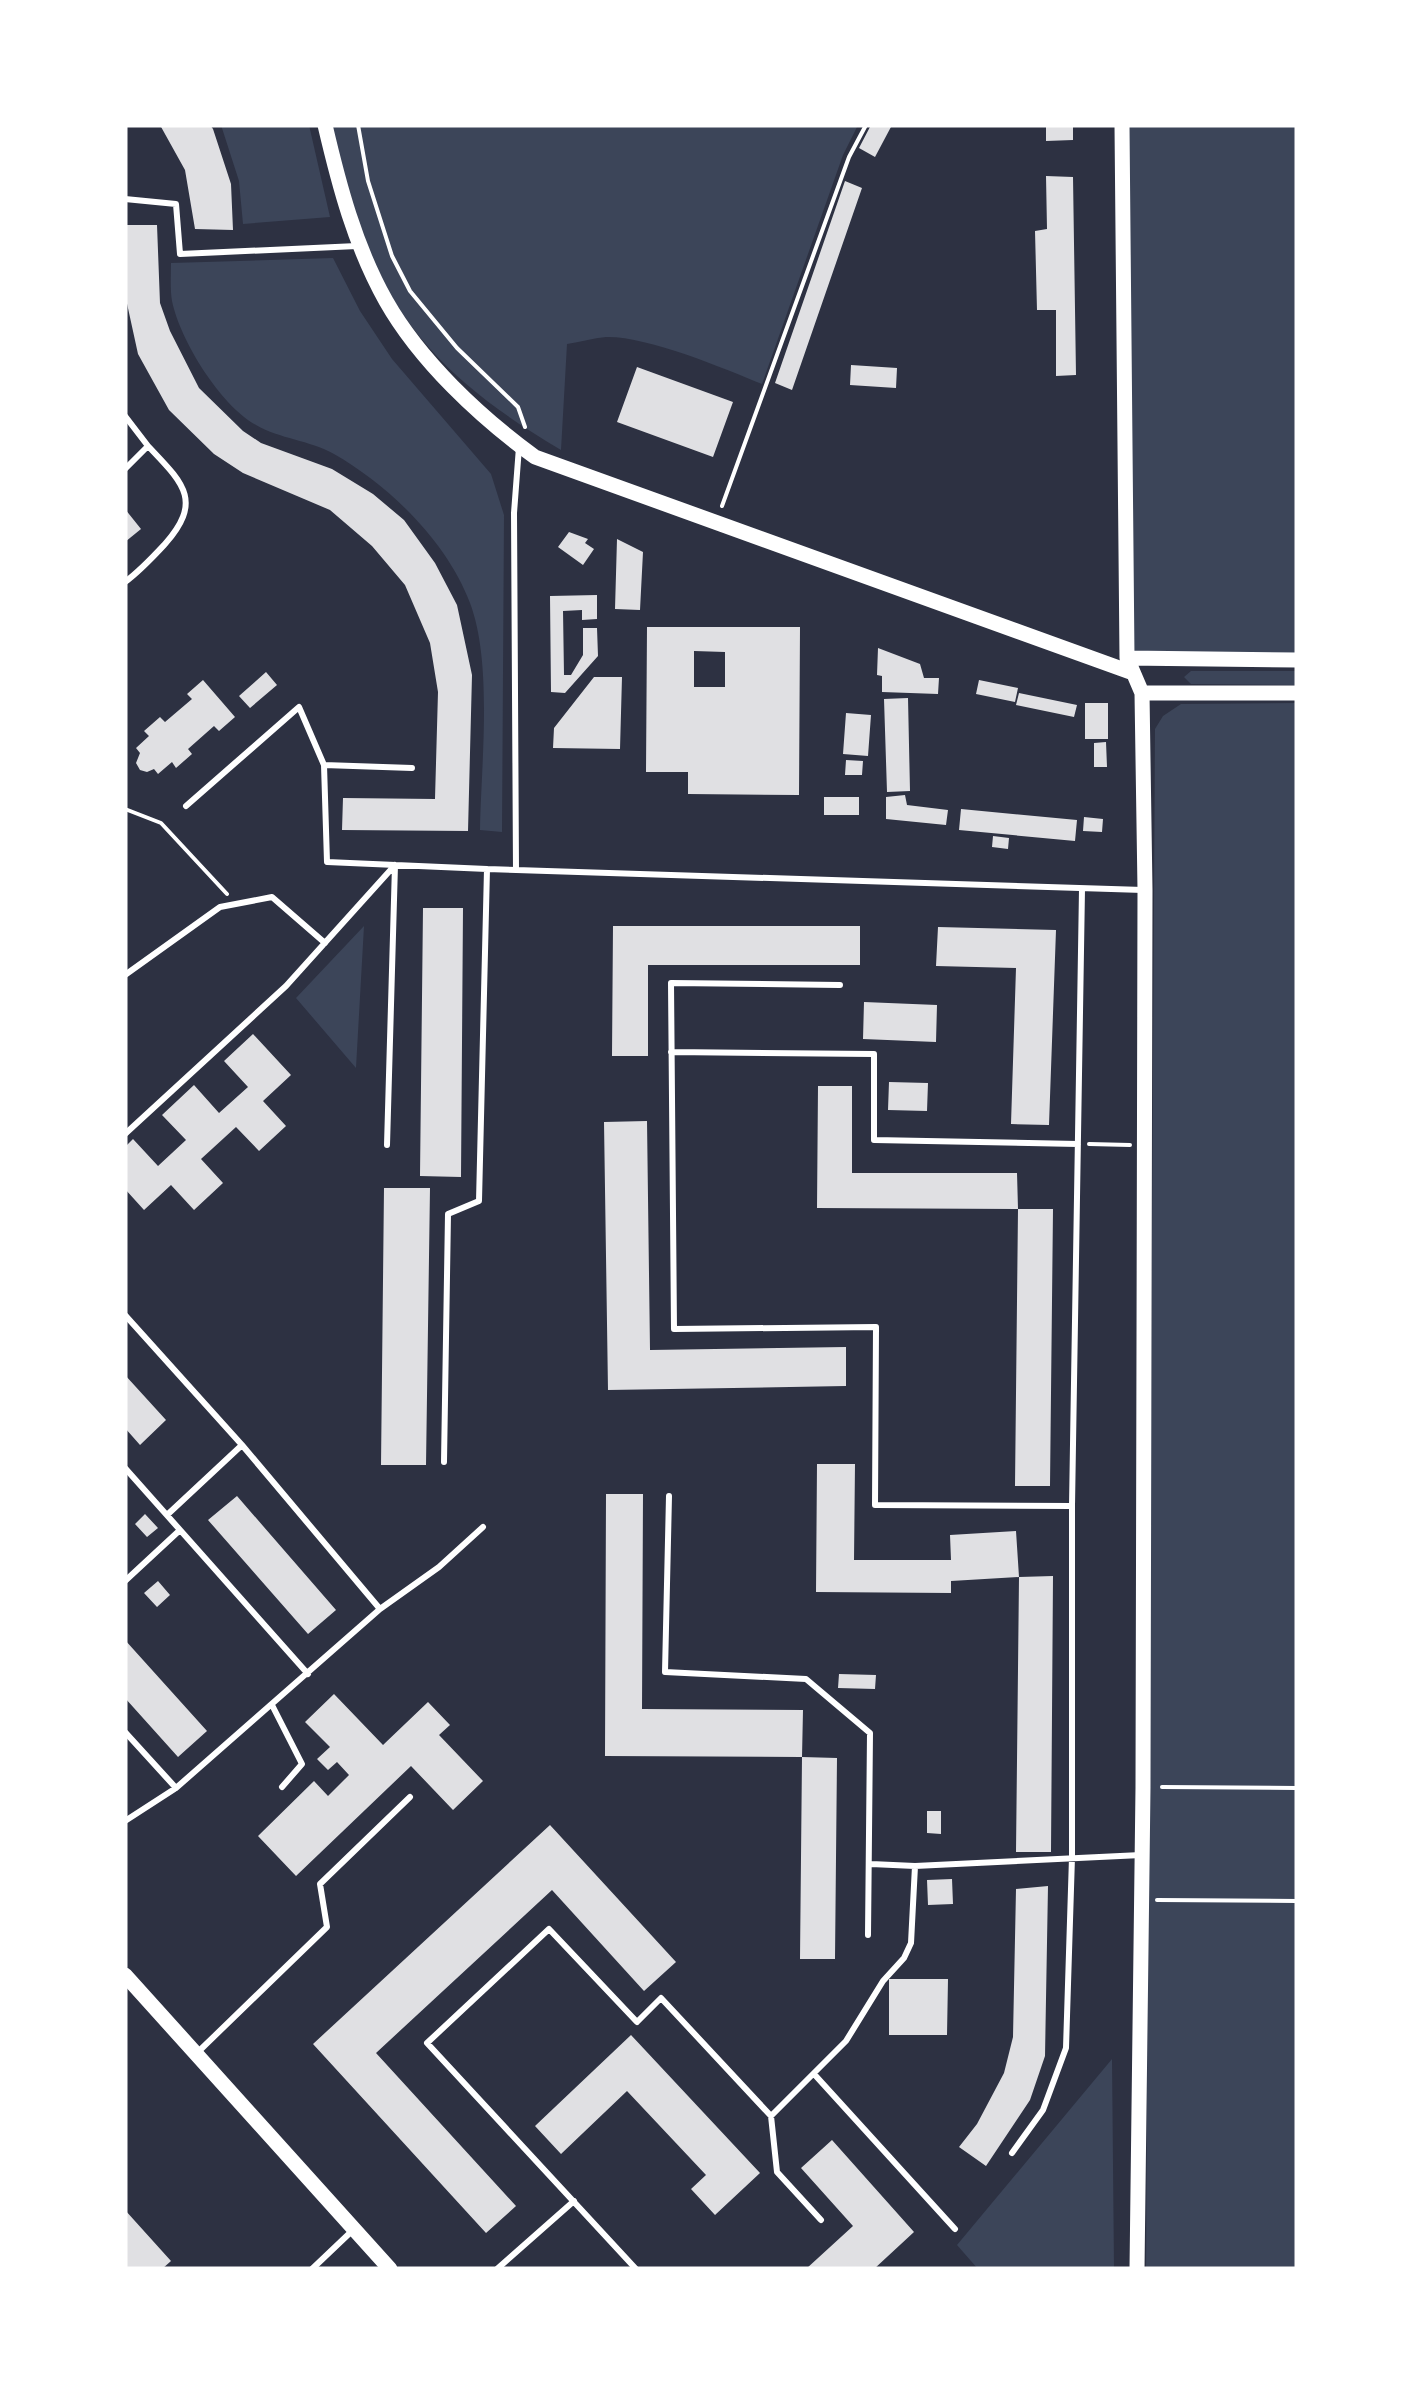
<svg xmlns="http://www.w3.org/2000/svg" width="1422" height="2394" viewBox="0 0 1422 2394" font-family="'Crimson Pro',serif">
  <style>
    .green { fill: #3c4559 }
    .building { fill: #e0e0e3; fill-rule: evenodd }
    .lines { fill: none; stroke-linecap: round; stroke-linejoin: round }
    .path { stroke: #fff; stroke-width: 4 }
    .service { stroke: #fff; stroke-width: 6 }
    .tertiary { stroke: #fff; stroke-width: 15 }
  </style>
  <rect width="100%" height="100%" fill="#2d3142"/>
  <path class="green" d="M221,125H309L330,217L243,224L239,181Z
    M331,125H858L843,155L762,384C723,368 647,336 606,337C593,338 580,342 567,344L561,450C472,397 405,343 365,243C350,206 342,164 331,125Z
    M1122,125H1297V660L1127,658Z
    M333,258L360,311L392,359L491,474L504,515L502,832L480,830C481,764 493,664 470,603C447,542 390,486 334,454C309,440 280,439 256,425C220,405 180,340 172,301C170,289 171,275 171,263Z
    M1191,671H1297V685L1191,684L1184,677Z
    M1297,703V2269H1146L1155,729L1163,716L1181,704Z
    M364,926L356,1068L296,998Z
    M1112,2059L1114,2269H978L957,2245Z"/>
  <path class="building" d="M160,125H210L213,129L231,184L233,230L195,229L185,170Z
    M871,125H892L875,157L859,148Z
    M1046,125H1073V140L1046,141Z
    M1046,176L1073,177L1076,375L1056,376V310H1037L1035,231L1047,229Z
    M845,181L862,188L792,390L775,383Z
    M125,225H157L160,303L170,331L199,388L243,431L261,443L332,469L373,494L404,520L435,563L457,605L472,675L468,831L342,830L343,798L435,799L438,692L430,643L405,585L372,546L330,510L243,473L214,454L169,410L138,354L126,299Z
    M851,365L897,368L896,388L850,385Z
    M637,367L733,402L713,457L617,422Z
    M125,509L141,529L125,542Z
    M569,532L588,539L585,543L594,549L583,565L558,547Z
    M617,539L643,552L640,610L615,609Z
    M597,595V619L582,620V610L563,611L564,675H571L583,655V628H597L598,656L565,693L551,692L550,596Z
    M647,627H800L799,795L688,794V772H646ZM694,651L725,652V687H694Z
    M878,648L920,664L924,678H939L938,694L882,692V676L877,675Z
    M266,672L277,685L250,708L239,696Z
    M594,677H622L620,749L553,748L554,728Z
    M203,680L235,717L219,731L214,726L188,749L192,754L176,768L172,762L158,774L154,769L147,772L140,770L136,763L140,753L136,748L149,736L144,731L160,717L165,722L192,699L187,694Z
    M979,680L1018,688L1015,702L976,694Z
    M1019,693L1077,705L1074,717L1016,705Z
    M908,698L910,791L887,792L884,699Z
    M1085,703H1108V739H1085Z
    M846,713L871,715L868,756L843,754Z
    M1106,742L1107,767H1094V743Z
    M846,760L863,761L862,775H845Z
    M905,795L907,805L948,810L946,825L886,819V797Z
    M824,797H859V815H824Z
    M961,809L1077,820L1075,841L959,830Z
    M1084,817L1103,819L1102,832L1083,831Z
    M993,836L1009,838L1008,849L992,847Z
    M423,908H463L461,1177L420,1176Z
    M613,926H860V965H648V1056H612Z
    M938,927L1056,930L1049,1125L1011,1124L1016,968L936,966Z
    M864,1002L937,1005L936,1042L863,1039Z
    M253,1034L291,1075L263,1101L286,1126L259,1151L236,1127L201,1159L223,1183L194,1210L171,1185L144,1210L125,1189V1147L133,1139L158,1166L186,1140L162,1115L194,1085L219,1113L248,1087L224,1061Z
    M889,1082L928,1083L927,1111L888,1110Z
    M818,1086H852V1173H1017L1018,1209L817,1208Z
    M647,1121L650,1350L846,1347V1386L608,1390L604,1122Z
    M384,1188H430L426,1465H381Z
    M1018,1209H1053L1050,1486H1015Z
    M125,1375L166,1420L140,1445L125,1428Z
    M817,1464H855L854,1560H951L950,1535L1016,1531L1019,1577L951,1581V1593L816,1592Z
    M606,1494H643L642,1709L803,1710L802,1757L605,1756Z
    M237,1496L336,1610L308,1634L208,1520Z
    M145,1514L158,1528L147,1537L135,1524Z
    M1053,1576L1051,1852H1016L1019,1577Z
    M158,1581L170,1595L157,1607L144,1593Z
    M125,1640L207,1731L178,1757L125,1698Z
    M839,1674L876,1675L875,1689L838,1688Z
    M334,1694L383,1745L428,1702L450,1725L439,1735L483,1781L453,1810L411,1766L296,1876L258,1836L314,1781L328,1796L349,1775L337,1762L328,1770L317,1759L330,1747L305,1722Z
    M802,1757L837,1758L835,1959H800Z
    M927,1811H941V1834L927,1833Z
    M550,1825L676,1962L644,1991L552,1890L376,2053L516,2206L486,2233L313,2044Z
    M952,1879L953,1904L928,1905L927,1880Z
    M1048,1886L1045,2056L1030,2100L986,2166L959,2147L977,2124L1004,2073L1013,2037L1016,1889Z
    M889,1979H948L947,2035H889Z
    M631,2035L760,2173L715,2215L691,2189L706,2175L627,2091L561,2154L535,2126Z
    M832,2140L914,2232L874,2269H806L853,2226L801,2168Z
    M125,2210L171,2261L162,2269H125Z"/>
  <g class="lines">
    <path class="path" d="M358,125L368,181L392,256L410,291L457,348L518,407L525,427
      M722,506L849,157L866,125
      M125,809L161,823L227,894
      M1089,1144L1130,1145
      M1162,1787L1297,1788
      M1157,1900L1297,1901"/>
    <path class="service" d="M125,199L176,204L180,254L357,246
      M125,416L148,446L125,469
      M125,582C140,571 152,558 165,544C204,500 182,482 148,446
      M412,768L324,765L327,862L487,869
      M186,806L299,707L324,765
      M516,870L1143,890
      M125,975L220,907L272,897L325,943
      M840,985L671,983L674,1329L876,1327L875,1505L1072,1506
      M671,1052L874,1054V1140L1078,1144
      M125,1134L286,986L395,865L387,1145
      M125,1315L242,1445L167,1515
      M444,1462L448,1214L479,1201L487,869L516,870L514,513L519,447
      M125,1468L308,1674
      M669,1496L665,1672L806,1679L870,1733L868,1935
      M125,1581L180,1530
      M380,1609L439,1567L483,1527
      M272,1705L302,1764L282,1787
      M125,1732L176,1788
      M125,1821L176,1788L380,1609L242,1445
      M871,1864L915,1866L1141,1855
      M198,2052L327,1927L320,1884L410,1797
      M814,2074L955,2229
      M771,2116L846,2041L883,1981L904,1958L911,1943L915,1866
      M1012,2153L1043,2110L1066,2048L1072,1857V1506L1082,889
      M312,2269L353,2230
      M497,2269L574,2201
      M636,2269L427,2043L549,1929L637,2022L661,1998L771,2116L777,2172L821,2220"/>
    <path class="tertiary" d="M325,125C339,185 355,246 386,301C420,361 480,417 535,457L1133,673
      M1122,125L1127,658L1142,693L1145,890L1143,1787L1137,2269
      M1127,658L1297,660
      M1142,693H1297
      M125,1975L390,2269"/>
  </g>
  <rect width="1422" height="2394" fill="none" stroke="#ffffff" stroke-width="255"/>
</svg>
